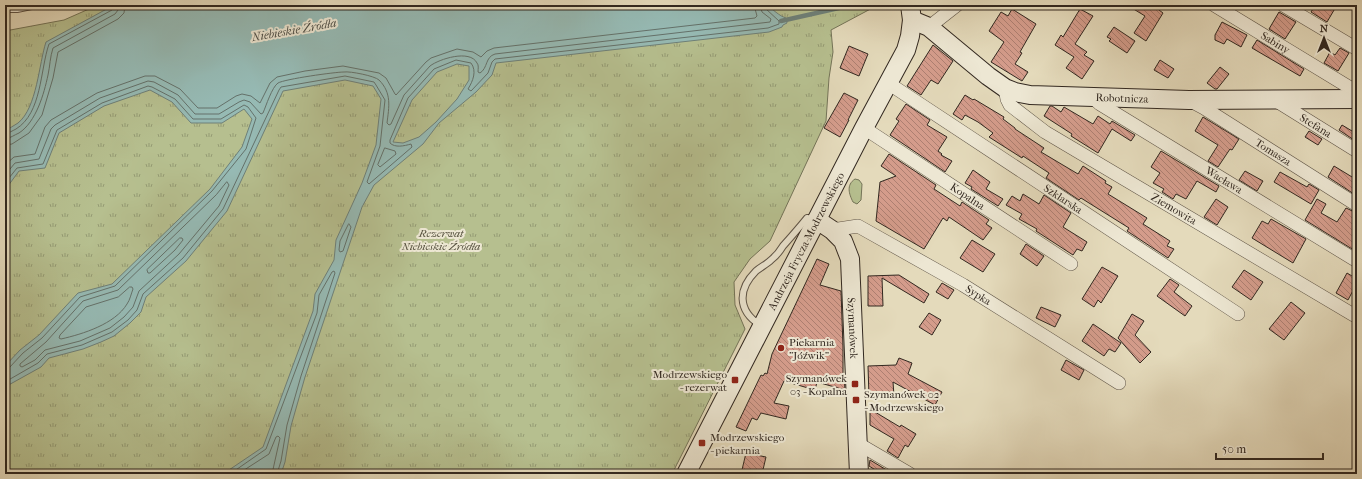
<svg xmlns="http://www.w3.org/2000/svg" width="1362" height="479" viewBox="0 0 1362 479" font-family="'IM FELL French Canon',serif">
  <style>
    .grass { fill: #b6bf8f; stroke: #747458 }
    .park { fill: url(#park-tufts); stroke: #747458 }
    .water { fill: #96bab4; stroke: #6e8079; fill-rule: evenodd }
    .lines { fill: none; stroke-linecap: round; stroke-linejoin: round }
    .shore { stroke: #64716a; stroke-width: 1 }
    .stream { stroke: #6e8079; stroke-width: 4.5 }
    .building { fill: url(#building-back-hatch); stroke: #322820 }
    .lane-casing { stroke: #5e5447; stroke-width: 8 }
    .street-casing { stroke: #5e5447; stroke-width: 14 }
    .secondary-casing { stroke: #322820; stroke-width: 20 }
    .lane { stroke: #ede7d3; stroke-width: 6 }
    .street { stroke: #ede7d3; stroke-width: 13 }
    .secondary { stroke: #ede7d3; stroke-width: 18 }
    .poi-dot { fill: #8f2418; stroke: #ede7d3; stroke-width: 1.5 }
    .labels { text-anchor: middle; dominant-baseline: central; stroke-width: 4; stroke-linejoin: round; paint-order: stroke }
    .street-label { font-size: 11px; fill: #322820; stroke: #ede7d3 }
    .park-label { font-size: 11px; font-style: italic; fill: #534e3c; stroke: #ede7d3 }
    .poi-label { font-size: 11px; fill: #322820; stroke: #ede7d3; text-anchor: start }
    .water-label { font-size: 12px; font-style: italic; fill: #4b4c45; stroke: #ede7d3 }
  </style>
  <defs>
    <pattern id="park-tufts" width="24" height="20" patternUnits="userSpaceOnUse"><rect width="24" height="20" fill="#b6bf8f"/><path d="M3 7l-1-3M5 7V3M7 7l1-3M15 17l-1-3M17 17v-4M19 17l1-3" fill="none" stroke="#959b74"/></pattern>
    <pattern id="building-back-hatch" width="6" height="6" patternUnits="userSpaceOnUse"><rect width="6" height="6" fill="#d49c8b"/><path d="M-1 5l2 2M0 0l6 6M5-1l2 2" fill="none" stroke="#ad7f71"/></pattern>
  </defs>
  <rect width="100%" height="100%" fill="#e4dabb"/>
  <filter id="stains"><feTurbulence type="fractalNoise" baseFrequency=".005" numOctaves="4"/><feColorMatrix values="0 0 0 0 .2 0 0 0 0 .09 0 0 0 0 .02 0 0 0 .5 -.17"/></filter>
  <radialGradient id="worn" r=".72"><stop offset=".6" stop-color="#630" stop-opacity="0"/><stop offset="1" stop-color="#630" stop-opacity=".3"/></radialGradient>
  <path class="grass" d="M855,179L859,180L862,184L861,200L857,204L853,202C849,194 846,185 855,179Z"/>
  <path class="park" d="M98,5H878L831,30L833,52L829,78L826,121L770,241L750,259L734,282L735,305L745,329L672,474H5V31L64,20Z"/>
  <path class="water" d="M114,5H766C773,9 779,16 786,18L787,23L783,25L782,27L769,32L496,63L492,75L476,92L439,123L423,144L374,185L362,207L305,377L291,426L285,462L281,474H223L263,447L313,311L315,294L334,260L336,240L362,183L376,145L381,99L373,86L345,80L283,91L227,211L186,261L146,297L141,312L130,323L114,336L101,342L83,349L49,358L41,367L5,387V366L20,350L39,335L78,293L112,284L210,189L242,147L252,119L244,109L222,123H191L172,102L150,90L104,106L59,133L45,168L19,171L5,190V131C9,128 14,126 18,123C37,108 39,63 46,42ZM457,64L469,66V80L457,99L436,122L419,137L403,143L393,142L412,100L437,72Z"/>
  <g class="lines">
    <path class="shore" d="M5,134C9,133 12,131 16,129C42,113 40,70 49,44L112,10L114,8V5
      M5,139C11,138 14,135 19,133C36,122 44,94 48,75C50,66 50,57 53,48L115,14L118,10L119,5
      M5,145L12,144L29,133L42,115L53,78L58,52L118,19L124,13L125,5
      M385,148L395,151L396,154L380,167L378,165Z
      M5,165L14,157L35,154L45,127L51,120L97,93L145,76H155L180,89L198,108H217L236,96L242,94L251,96L260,103L270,83L277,77L305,71L343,66L379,73L386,78L395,94L396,95L426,62L431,58L457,49L473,52L481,57L487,51L494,48L755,18L757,16L754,5
      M5,175L15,163L39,159L51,129L55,125L100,98L148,81L154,82L178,95L195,114H219L239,102L244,100L250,102L261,114L263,113C266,106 272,87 278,83C285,79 335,72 344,72C350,71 375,76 379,80C392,93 389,107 387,123L389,125L391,124L404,95L430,66C439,59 470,49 477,63C479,65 478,69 478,72L480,73C488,68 485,57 495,54L770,22L771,19L762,12L760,5
      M227,182L229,185L219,206L179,254L139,291L133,307L124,317L110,328L80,341L45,350L35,360L22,367L20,366V364L46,342L83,301L118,290L216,195Z
      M5,183L17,168L43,164L57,130L102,103L148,86L152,87L175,99L193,119H221L244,105L248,107L256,118L246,149L212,191L115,286L80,297L42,338L23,353L9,368L5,369
      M349,224L351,227L343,251L340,252L339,250L340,241L348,225Z
      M180,238H182L183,240L175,250L150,273H148L147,270Z
      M130,287H132L133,289C131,294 130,300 127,304C115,324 83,334 61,339L59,338L60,335L86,307L118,297Z
      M5,382L38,363L47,354L82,345L112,332L128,320L137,310L143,294L183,258L223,209L279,90L281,87L345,76L374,82L376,85L385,100L380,146L367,182L369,184L412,147L411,144C404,146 395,148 390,143V140L408,98L434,69L456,60L471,63C477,71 473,81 468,89L471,91L488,73L492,62L495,59L768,28L779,24V21L766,9L765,5
      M230,474L266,449L317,313L319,295L332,272L334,271L335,273L301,376L287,425L281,461L277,474
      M238,474L269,454L276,437L278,436L280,438L272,474"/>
    <path class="stream" d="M781,21L852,5"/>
  </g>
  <path class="building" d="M1127,5H1162L1159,10L1163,13L1146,41L1134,33L1145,16Z
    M1315,5H1337L1327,22L1311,12Z
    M1012,9L1036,24L1020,52L1022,53L1015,64L1028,72L1022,81L991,62L1004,42L989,31L1001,12L1008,16Z
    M1080,9L1093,16L1075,44L1087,52L1084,55L1094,61L1082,79L1066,68L1074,57L1055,45L1061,35L1063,37Z
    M1279,12L1296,22L1285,39L1269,29Z
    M1222,22L1247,35L1241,47L1227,39L1224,44L1215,40V35Z
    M1114,27L1135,41L1127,53L1109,41L1111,39L1107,37Z
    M1257,40L1304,69L1300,76L1252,48Z
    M933,45L953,61L938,84L931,80L921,95L907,86Z
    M849,46L868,54L859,76L840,68Z
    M1340,48L1349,53L1338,71L1324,63L1330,52L1335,55Z
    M1160,60L1174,69L1168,78L1154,70Z
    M1220,67L1229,74L1217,89H1215L1207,83Z
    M844,93L858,100L848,120H849L840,137L824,128Z
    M965,95L973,100L974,99L1004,117L1003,119L1015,128V129L1044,148L1041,152L1078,174L1083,166L1106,181L1105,183L1112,187L1108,194L1147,218L1143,224L1170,241L1167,246L1174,249L1168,258L1127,231L1129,228L1081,198L1079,200L1046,178L1049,173L1023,156L1022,158L989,137L993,133L978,122L965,115L962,120L953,114Z
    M906,104L930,120L927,125L947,137L938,151L942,154L941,155L952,161L945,172L890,135L899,121L896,119Z
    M1050,106H1052L1061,112L1064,107L1093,124L1098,116L1110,124L1112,121L1135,135L1131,141L1112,129L1098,153L1071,136L1072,134L1044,116Z
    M1203,117L1239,139L1232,150L1230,149L1218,167L1208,161L1218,145L1195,131Z
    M1342,125L1357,134V142L1339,130Z
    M1309,131L1322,139L1318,145L1305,137Z
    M1161,151L1219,186L1216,192L1197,181L1186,199L1176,194L1173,199L1162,192L1164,189L1153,183L1160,173L1151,167Z
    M889,154L936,185L934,189L960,206L962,202L989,220L986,224L992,228L983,240L949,217L947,221L943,218L924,249L876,221L880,182L896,176L881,166Z
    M1334,166L1357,180V196L1328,177Z
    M973,170L990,182L986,189L1003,199L998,206L971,189L972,187L965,183Z
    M1245,171L1263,181L1257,191L1239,180Z
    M1280,172L1307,187L1309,184L1319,190L1311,204L1274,182Z
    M1023,194L1039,204L1044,195L1071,213L1063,227L1087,242L1082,251L1077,249L1073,255L1036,231L1037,229L1019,219L1022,214L1006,205L1012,196L1020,201Z
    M1216,199L1228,207L1217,225L1204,217Z
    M1317,199L1326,204L1321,213L1337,222L1346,208L1357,213V252L1305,220Z
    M1271,219L1306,239L1293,263L1252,238L1262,221L1268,224Z
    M972,240L995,254L983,272L960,258Z
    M1026,244L1044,256L1037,266L1020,254Z
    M817,259L829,264L820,285L841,291L843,347V375H844L845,390L817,382L815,390L784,381L774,403L789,406L786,419L761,413L757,420L752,418L746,431L736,427L761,375L763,376L765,373L767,374L772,354Z
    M1102,267L1118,276L1101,303L1098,300L1094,307L1082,299Z
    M1244,270L1263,282L1251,300L1232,287Z
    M1347,273L1357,279V283L1348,300L1336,293Z
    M899,275L929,294L924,303L882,278L883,306H868V276Z
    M1170,279L1179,285L1174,292L1192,306L1185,316L1157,296Z
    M942,283L954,290L948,299L936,292Z
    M1291,302L1305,313L1284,340L1269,329Z
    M1041,307L1061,315L1055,327L1036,318Z
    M929,313L941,320L932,335L919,327Z
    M1132,314L1144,321L1135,335L1151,352L1140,363L1118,338Z
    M1093,324L1121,343L1115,352L1109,349L1104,356L1082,341Z
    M899,358L912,363L908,374L942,392L935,405L893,382L894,396L869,397L868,366L896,365Z
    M1066,360L1084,370L1079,380L1061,370Z
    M870,409L900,427L901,425L916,434L908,447L905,445L898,458L887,451L894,439L870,425Z
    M746,453L766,457L762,474H741Z
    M870,460L890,472L889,474H882L869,466Z"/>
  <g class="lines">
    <g class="lane-casing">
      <path id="lane" d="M5,9H17L36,5
        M760,325C737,310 738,289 756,271C761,267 767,264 771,260C776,256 780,251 783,246C791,237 799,228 807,218L815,220"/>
    </g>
    <g class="street-casing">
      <g id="street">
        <path id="s1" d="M1214,5L1357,92"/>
        <path d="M1283,5L1357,49"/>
        <path d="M929,27L957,5"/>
        <path id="s2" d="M888,83L1238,314"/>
        <path id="s3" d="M1005,88L1007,99L1010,105L1045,132L1357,317"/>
        <path id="s4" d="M1092,97L1100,104L1357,261"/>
        <path id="s5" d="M1189,100L1204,108L1357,205"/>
        <path id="s6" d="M1275,100L1357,151"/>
        <path id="s7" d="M864,128L1071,264"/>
        <path id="s8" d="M832,230L858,226L963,285L1119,383"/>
        <path d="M857,443L910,474"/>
      </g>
    </g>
    <g class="secondary-casing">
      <g id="secondary">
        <path id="s9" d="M912,20L929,27L988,76L1005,88L1015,92L1030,95L1189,100L1357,99"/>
        <path id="s10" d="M817,220L832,230L843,241L850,259L859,474"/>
        <path id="s11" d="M686,474L864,128L906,50L910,36L912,20L910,5"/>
      </g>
    </g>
    <use href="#lane" class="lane"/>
    <use href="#street" class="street"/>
    <use href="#secondary" class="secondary"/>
  </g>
  <g class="poi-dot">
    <circle cx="781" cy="348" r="4"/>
    <rect x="731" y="376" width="8" height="8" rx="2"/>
    <rect x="851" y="380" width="8" height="8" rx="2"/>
    <rect x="852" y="396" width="8" height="8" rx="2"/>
    <rect x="698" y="439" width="8" height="8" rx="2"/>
  </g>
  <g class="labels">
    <g class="street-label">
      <text stroke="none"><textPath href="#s1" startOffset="72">Sabiny</textPath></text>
      <text stroke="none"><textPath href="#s9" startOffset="234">Robotnicza</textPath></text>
      <text stroke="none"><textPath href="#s6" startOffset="48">Stefana</textPath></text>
      <text stroke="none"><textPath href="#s5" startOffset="99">Tomasza</textPath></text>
      <text stroke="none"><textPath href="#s4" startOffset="156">Wacława</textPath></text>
      <text stroke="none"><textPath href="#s7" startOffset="124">Kopalna</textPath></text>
      <text stroke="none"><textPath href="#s2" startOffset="210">Szklarska</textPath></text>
      <text stroke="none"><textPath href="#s3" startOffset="212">Ziemowita</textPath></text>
      <text stroke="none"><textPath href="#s11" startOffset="262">Andrzeja Frycza-Modrzewskiego</textPath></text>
      <text stroke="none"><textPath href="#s8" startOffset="165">Sypka</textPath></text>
      <text stroke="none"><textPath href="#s10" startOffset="122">Szymanówek</textPath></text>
    </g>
    <g class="park-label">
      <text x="441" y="233">Rezerwat<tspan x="441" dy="13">Niebieskie Źródła</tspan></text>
    </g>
    <g class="poi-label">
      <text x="789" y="342">Piekarnia<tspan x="789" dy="13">"Jóźwik"</tspan></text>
      <text x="727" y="374" text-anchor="end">Modrzewskiego<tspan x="727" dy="13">- rezerwat</tspan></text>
      <text x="847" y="378" text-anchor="end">Szymanówek<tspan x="847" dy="13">03 - Kopalna</tspan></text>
      <text x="864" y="394">Szymanówek 02<tspan x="864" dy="13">- Modrzewskiego</tspan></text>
      <text x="710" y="437">Modrzewskiego<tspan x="710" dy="13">- piekarnia</tspan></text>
    </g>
    <g class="water-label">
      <text transform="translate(294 30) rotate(-10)">Niebieskie Źródła</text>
    </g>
  </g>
  <rect width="1362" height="479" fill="none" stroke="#e4dabb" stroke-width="20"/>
  <rect x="6" y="6" width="1350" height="467" fill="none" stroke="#322820" stroke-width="2"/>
  <rect x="10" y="10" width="1342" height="459" fill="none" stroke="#322820"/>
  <g transform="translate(1324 38)" stroke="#ede7d3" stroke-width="3" paint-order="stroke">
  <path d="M0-3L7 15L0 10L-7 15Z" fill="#322820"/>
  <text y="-6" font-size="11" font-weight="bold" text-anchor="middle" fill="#322820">N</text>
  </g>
  <path d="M1216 453v6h107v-6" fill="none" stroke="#322820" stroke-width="2"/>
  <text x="1222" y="453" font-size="12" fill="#322820" stroke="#ede7d3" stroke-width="3" paint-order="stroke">50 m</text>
  <rect width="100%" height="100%" filter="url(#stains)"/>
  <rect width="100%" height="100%" fill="url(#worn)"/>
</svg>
